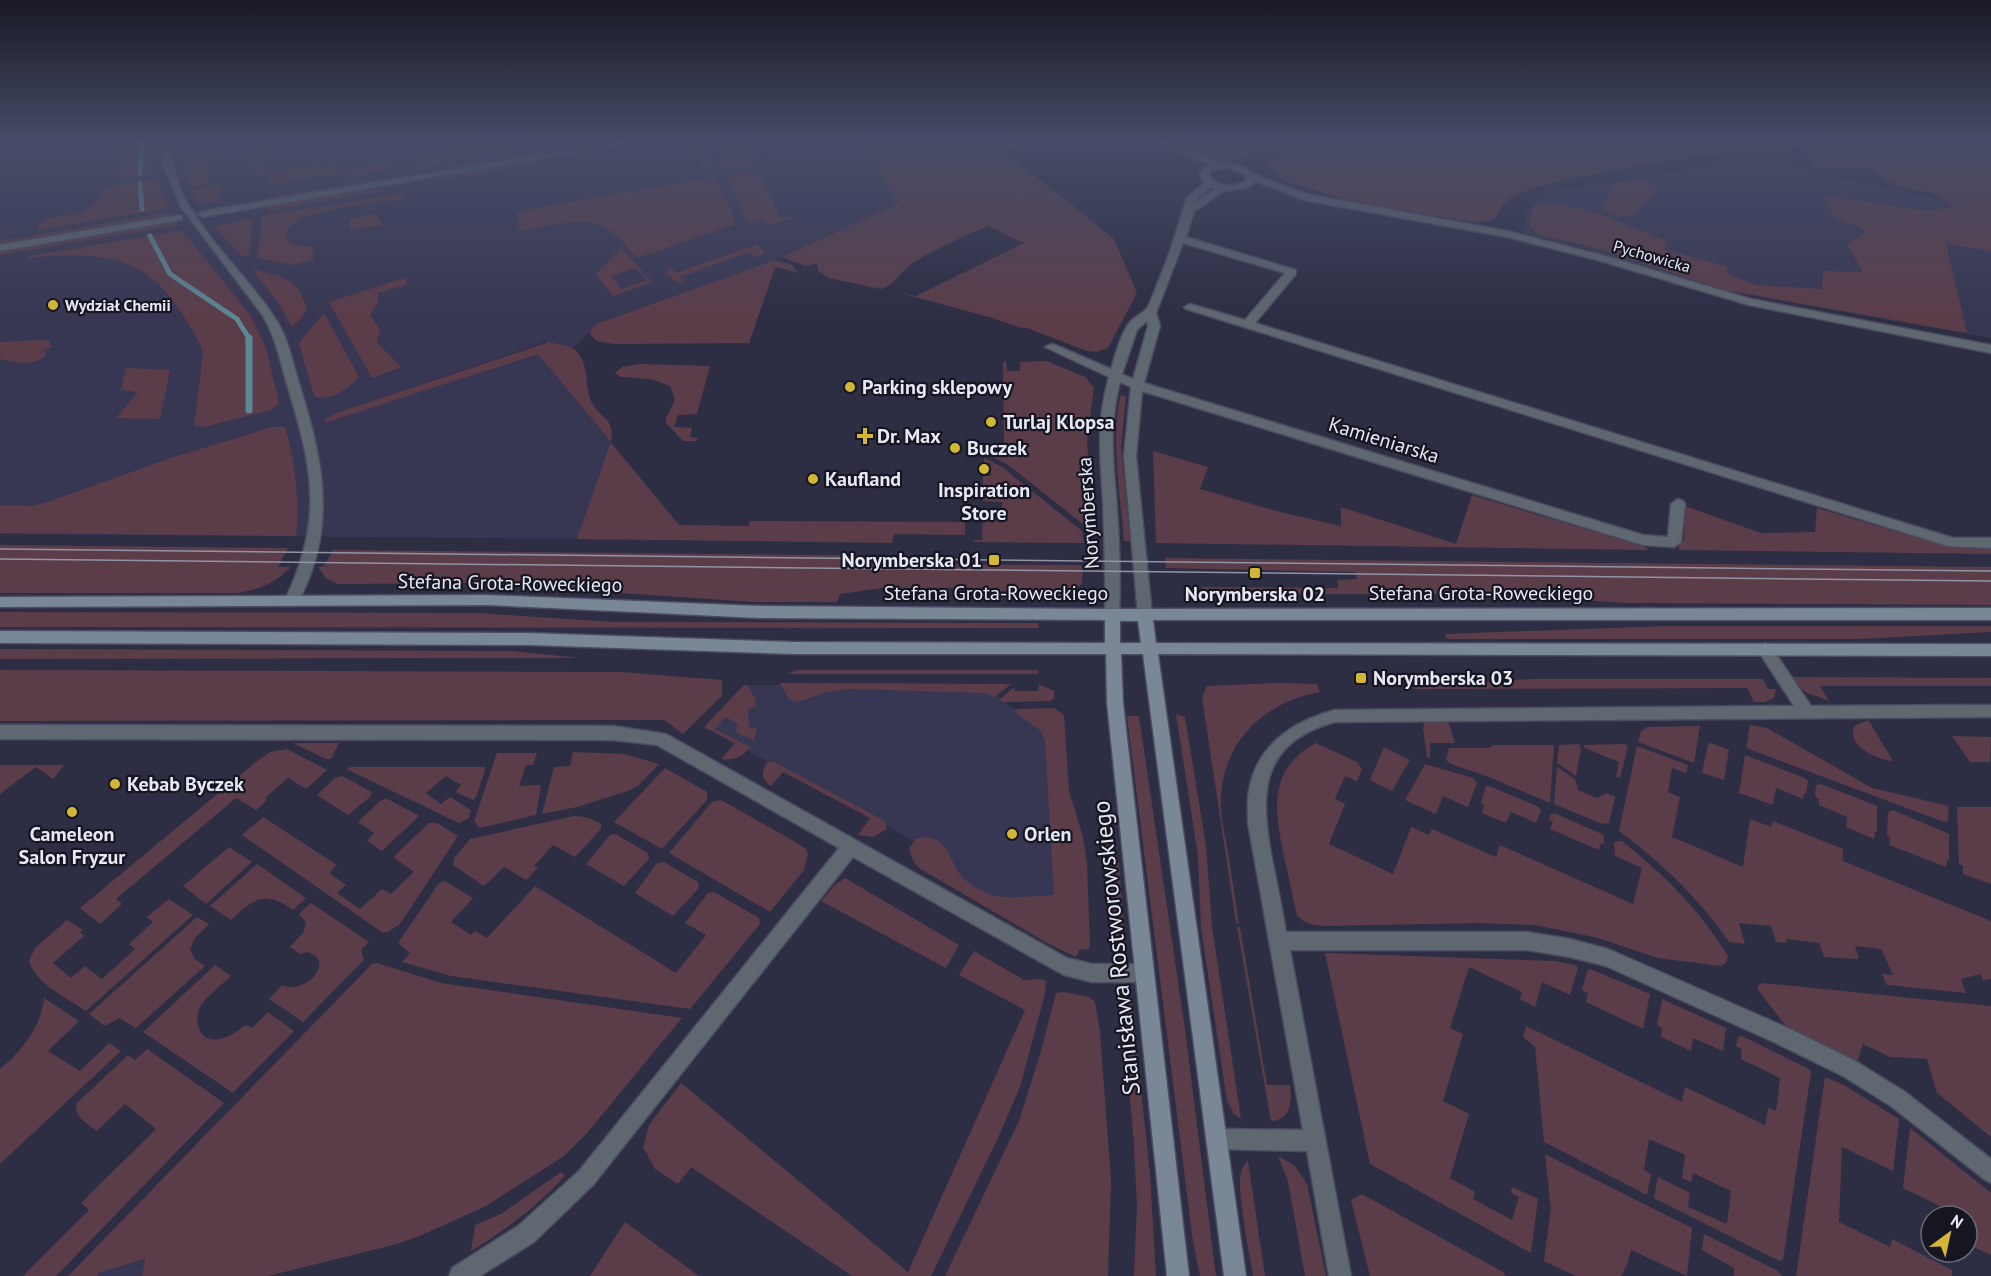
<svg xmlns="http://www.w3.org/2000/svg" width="1991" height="1276" viewBox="0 0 1991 1276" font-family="'PT Sans',sans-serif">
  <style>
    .built { fill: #383753 }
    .green { fill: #5b3d49 }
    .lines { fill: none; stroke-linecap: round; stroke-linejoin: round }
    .stream-far1 { stroke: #5e8794; stroke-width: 5 }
    .stream { stroke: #5e8794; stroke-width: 7 }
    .street-casing { stroke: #4b4b61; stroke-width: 3 }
    .secondary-casing { stroke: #4b4b61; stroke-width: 3 }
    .street { fill: #5f6871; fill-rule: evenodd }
    .secondary { fill: #798796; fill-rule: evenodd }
    .tram { stroke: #9293a5; stroke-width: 1.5 }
    .poi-dot { fill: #d2b635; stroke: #161621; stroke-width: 2 }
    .labels { text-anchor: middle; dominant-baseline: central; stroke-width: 4.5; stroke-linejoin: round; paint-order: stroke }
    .far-street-label { font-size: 16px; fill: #e7e8f7; stroke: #161621 }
    .far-poi-label { font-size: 16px; font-weight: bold; fill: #e7e8f7; stroke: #161621; text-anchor: start }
    .poi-label { font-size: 20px; font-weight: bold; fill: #e7e8f7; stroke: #161621; text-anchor: start }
    .street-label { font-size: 20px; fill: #e7e8f7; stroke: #161621 }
    .near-street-label { font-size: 24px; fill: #e7e8f7; stroke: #161621 }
  </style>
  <rect width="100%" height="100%" fill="#2d2d44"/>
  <path class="built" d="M0,140H935L919,194L775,260L599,323L574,348L545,342L336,413L325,422L538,353L682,529L609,539L0,534Z
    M1758,159L1950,202L1991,229V338L1726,291L1587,249L1523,233L1526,212L1547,192Z
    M744,685H983L1048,735L1058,902L1050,930L953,879V862L704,727Z
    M145,1259L142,1276H97L98,1273Z"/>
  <path class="green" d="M126,140H153L155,173L117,179Z
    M473,140H551L472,153V158L420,167L419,157L475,148Z
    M711,140H758L760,144L746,147L755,165L724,170Z
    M859,140H1029L1002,149L1114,239L1137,293L1108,348L1097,352L1087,351L1027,328H1022L992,318L897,292L916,296L1024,243L988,226C963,237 937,248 914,262C902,269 895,285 881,289L829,278L818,271L817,263L805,266L782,257L899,203Z
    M1172,140H1284L1236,161H1216L1203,158L1210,156L1198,155Z
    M1311,140H1862C1765,149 1666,157 1571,179C1552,184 1532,187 1514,196C1491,209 1509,222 1472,222L1352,201L1320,192L1282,180L1265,162Z
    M693,143L703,148L714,173L705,174L693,148L679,150L677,146Z
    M1991,144V252L1946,243L1967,333L1725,290L1589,246L1538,235L1529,225L1534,206C1560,194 1637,230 1666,240L1665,250L1726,266L1729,274L1756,285L1822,289L1823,271L1863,272L1847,245L1865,232L1857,226L1835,218L1823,195L1927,211L1956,207L1932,193L1898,187L1866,167L1815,169L1809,150Z
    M275,145L274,157L264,159V175L248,178L251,149Z
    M543,151L544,154L432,173V169Z
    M214,153L220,155L212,158L208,184L189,187L181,161L190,156Z
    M545,160L546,163L434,182V179Z
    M336,161L337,171L393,161L395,169L344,178V173L268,185L270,172Z
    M757,169L781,218L793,216V218L768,225L762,219L750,223L747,221L726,175Z
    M716,176L736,222L734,225L640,257L635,256C627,247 619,236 608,229C583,213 547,228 520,231L516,212Z
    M382,178V181L267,200V197Z
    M157,179L169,208L37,230L41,221C63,214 97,216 104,189L107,187Z
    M1635,180L1648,181L1657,190L1633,215L1619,216L1602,210L1613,183Z
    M221,184L219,200L198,204L190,190Z
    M383,188V191L266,211V207Z
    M402,193L403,199C374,204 304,207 286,231L287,240L293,244L313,247V260L293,265L257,258L262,216Z
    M172,212L167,216L0,245V241Z
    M376,214L383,225L349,230V219Z
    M253,218L249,256H241L215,226Z
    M175,222L179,225L0,255V252Z
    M182,230L251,316L266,348L279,403L271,410L203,427L194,426L203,354L200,344C190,324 170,294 154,280C121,251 68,254 29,258V256Z
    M757,244L765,252L756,258L750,252L680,277L685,283L676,282L666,272L670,267L676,273Z
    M621,248L643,272L641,273L635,268L611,276L622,289L647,280L642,275L644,274L653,282L613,296L596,274Z
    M775,260L792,265L798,273L778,267L775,268L749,343L613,344L597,341L590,335L591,329L599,323Z
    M256,270C284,277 297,278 307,308L303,316L292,327L278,302L253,271Z
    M404,278L408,284L378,293V303L370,315L380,329L377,343L401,367L372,378L329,302Z
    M324,313L359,377C349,388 329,403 314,396L299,343Z
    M44,340L49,341L52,347L43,350L47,354C32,368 17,362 0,359V342Z
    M549,342C556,344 570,345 575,350C591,365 583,385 592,403C602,421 615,417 611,443L679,525L749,526L750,521L965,522V535L894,534L892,543L577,539L611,442L538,354L324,423L326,419L336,413Z
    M1047,361L1085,377L1094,388L1087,440L1093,532L1007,464L984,453L983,443H1004L1003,362H1006L1007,371H1020V362Z
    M639,364L710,366L697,414L678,415L674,427L692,428L690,437L698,438L696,441H683L666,423V418L675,400L670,386L651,379L620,377L615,373L622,367Z
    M126,368L170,370L160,419L116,418L138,392L121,390Z
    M1123,395L1126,397L1121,447L1130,541H1124C1120,492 1111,445 1120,396Z
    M272,427H285C295,463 300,498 296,536L0,533V506H30L45,503L171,458Z
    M1153,451L1208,467L1200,489L1276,511L1341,526V507L1456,544L1472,495L1645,547L1649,550L1156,543Z
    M984,458L1002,467L1082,531L1084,543L974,542V540H982L983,513H1002V502L983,501V476H991V463H984Z
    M1685,506L1761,533L1815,532L1817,508L1944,546L1991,548V554L1679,550L1678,541H1684Z
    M0,545L288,548L278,567H291C275,583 260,589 239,593H0Z
    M333,550L905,556V564L1080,565L1083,568L1082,584L1061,596L955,588H882L840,594L837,602H753L473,583L338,584L326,578L318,567L324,566Z
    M1165,558L1991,567V605L1625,603L1495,594H1203L1202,587L1338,588V580L1357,579L1355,572L1166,568Z
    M0,612L477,613L613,622L1038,623L1039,628L0,627Z
    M1667,626H1991V632L1858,639H1447L1445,634Z
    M0,649L511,651L580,658L0,659Z
    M0,670L621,672L722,680V696L683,734L664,720L0,721Z
    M797,670H1038V674H787Z
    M1792,677L1991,678V686H1820L1829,701L1805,692Z
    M1532,679H1763L1768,689H1776L1774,698L1765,702H1754L1747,688L1414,689L1413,686Z
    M780,683L1011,684L995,697L987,693L849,689L826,692L797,702L789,699Z
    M1281,683L1317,684L1320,692C1264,702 1222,742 1221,800C1220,815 1224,831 1227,846C1231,871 1235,897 1239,923H1236L1202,697L1207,686Z
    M1039,684L1054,691V699L1050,701L1003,702L999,700L1014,687L1015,691H1038Z
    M744,685H747L755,698L756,707L748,708L749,728H757L754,741L736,732L738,723L725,717L715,729L750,747C743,757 734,761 721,759L735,743L704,727Z
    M1054,708L1064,715L1069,791L1083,837L1087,863L1090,946L1087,950L1080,949L1076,957L1049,944L919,868L913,860L909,849L915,839C947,831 948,859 961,876C968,883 979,890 988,894C1003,900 1037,896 1054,895L1045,740L1041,731L1014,711L1018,709Z
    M1176,714L1185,717L1206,846L1212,926L1241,1119L1234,1114L1227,1101L1201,928L1198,856Z
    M1127,716H1139L1185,1029L1216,1276H1200L1193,1242Z
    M1869,720V721L1893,761C1877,760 1844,745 1855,725Z
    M1448,721L1455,743H1430V758L1427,757L1423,728L1425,722Z
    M1750,725L1767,728L1872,788L1949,806L1948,821L1944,822L1746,748Z
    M1700,726L1694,763L1638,742L1641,731L1647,727Z
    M1952,736L1991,737L1990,762H1970Z
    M293,743H339L331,759H326Z
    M1316,743L1357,762L1362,769L1357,781L1345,776L1335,799L1345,804L1329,844L1393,874L1411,827L1429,835L1432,829L1496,857L1500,845L1633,904L1642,868L1615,856L1614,842L1622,841C1663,874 1700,910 1728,956L1726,963L1720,966L1658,958L1598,938L1535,925L1478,923L1325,926C1313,925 1304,924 1297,915C1292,894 1288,873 1283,852C1274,806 1269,769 1316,743Z
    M1711,743L1729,750L1724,780L1702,773L1708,744Z
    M1579,744L1581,749L1576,776L1557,763L1559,745Z
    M1625,744L1628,747L1620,778L1616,777L1619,762L1585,748L1583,745Z
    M1493,745H1554L1550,803L1489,777L1451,764L1446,760L1449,748H1489Z
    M1637,746L1688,765L1686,773L1672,768L1668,792L1680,797L1672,837L1743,867L1750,819L1771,827L1773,821L1843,849V861L1991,921V979L1983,980L1980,974L1961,979L1966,993L1887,985L1882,974L1893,975L1881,949L1855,946L1859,959L1824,957L1819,943L1786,939L1787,943L1776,942L1771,926L1739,923L1745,944L1729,942C1699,898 1661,862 1619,831Z
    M1384,747L1410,760L1392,791L1370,780Z
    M287,749L327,770L306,789L288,778L265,798L267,800L256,810L236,798L116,899L122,904L100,924L80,908L257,761L270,752Z
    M573,752L624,754L659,764L638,786L628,791L577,807L542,814L554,767L570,766Z
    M497,753H537L533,765H526L519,786L541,785L536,815L479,828L474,821Z
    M1745,755L1805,778L1808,781L1806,794L1804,793L1803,799L1776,788L1773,805L1739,793Z
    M769,762H774L885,821L887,829L873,837L858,835L870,818L783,772L771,786C762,780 761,773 766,764Z
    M1425,764L1473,778L1477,783L1468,807L1443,796L1436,814L1405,800Z
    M0,765H64L53,779L36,767L0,794Z
    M351,767H486L476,797L473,800L455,792L461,785L446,776L426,793L441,804L450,797L471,810L469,818L459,823L346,769Z
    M1557,767L1575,779L1578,790L1597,798L1607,793L1615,797L1609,823L1602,824L1554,804Z
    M665,768L707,792V800L662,849L614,822Z
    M342,776L372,792L370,797L348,815L317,795L335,778Z
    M1821,784L1877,806V832H1875L1874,839L1846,827L1847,817L1819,805V799L1815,797L1816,785Z
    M1486,786H1489L1539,807L1541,811L1536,823L1511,812L1506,823L1482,813L1484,805L1481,803Z
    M386,798L419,816L382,851L367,841L374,833L358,822L379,802Z
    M721,800L792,840L806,849L808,854L804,870L770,912L669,853L712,802Z
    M1957,807H1991V884L1963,874V866L1959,864Z
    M1893,810L1949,834V860H1947L1946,867L1889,845L1890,837L1887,836L1888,812Z
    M1554,813L1604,835V844L1601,843L1599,850L1550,829L1553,822L1549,820L1550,815Z
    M574,816C585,816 592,819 601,824V829L575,857L553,845L534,866L538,868L526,880L504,867L484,886L453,865L454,858L470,839Z
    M263,817L337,865L329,873L346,885L337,893L360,909L382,889L391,894L414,872L393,857L429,823H437L458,836L400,924L388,932L383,933L242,835Z
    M1105,826L1119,863L1125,949L1118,958Z
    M615,834L648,853L649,859L624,886L586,864L610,835Z
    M229,847L252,862L206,904L183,886Z
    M664,862L698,882L699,888L673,916L635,893L657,863Z
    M257,864L306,898L293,910C265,890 255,898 231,920L210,906Z
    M845,878L959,945L946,968L821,901L834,886Z
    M445,881L473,898L451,922L471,935L475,931L487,938L535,886L676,973L706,935L685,923L708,893L714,892L759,918L760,924L690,1009L451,976L402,962L410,953L398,943L439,883Z
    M169,899L193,915L86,1011C67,998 36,984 29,961L35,948L67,920L83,930L80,932L84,936L53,963L71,978L85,966L102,979L135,949L129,944L153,922L147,917Z
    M311,903L369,942L361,950L364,960L303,1022L269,999L282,985C306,996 337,959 307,952L301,954L290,947L303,933L306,922L299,914Z
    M197,917L209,924L195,938L190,949L195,959L205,966L136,1028L119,1018L105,1026L89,1014Z
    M1237,927H1240L1267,1085H1290C1292,1101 1291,1120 1271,1121Z
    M974,951L1024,980L1042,979L1046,981L1045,994L1020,1087L998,1138L931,1276H852L691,1167L678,1184L655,1169L643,1147L649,1125L681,1083L908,1272L1025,1010L959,975Z
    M1325,953L1554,961L1576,965L1578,968L1570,995L1542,982L1535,1007L1520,999L1522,992L1469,967L1450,1028L1463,1034L1443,1101L1469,1114L1450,1178L1475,1192L1473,1199L1512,1220L1519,1197L1511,1193L1512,1187L1538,1199L1531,1253L1370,1164Z
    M377,963L441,983L682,1018L587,1133L564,1156L486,1206L422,1235L397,1244L268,1276H142L145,1259L98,1273L97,1276H68L372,964Z
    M215,965L231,976C221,986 206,996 200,1007C193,1023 200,1043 220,1039C230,1037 238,1031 245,1025L252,1028L268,1012L294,1031L233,1093L143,1032Z
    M1590,969L1650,994L1643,1029L1586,1002L1588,993L1582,990L1587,971Z
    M1762,983L1991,1006V1137L1937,1093L1927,1059L1890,1057L1863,1044L1857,1064L1789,1030L1758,990V986Z
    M1120,988L1126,993L1132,1005L1150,1174L1156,1276H1134L1137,1206L1134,1144Z
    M1064,992L1089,997L1095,1002L1100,1032L1111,1181L1108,1276H945L1019,1121L1041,1051L1056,993Z
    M44,998L79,1021L48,1051L80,1071L109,1043L121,1051L0,1164V1069C22,1051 41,1027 44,998Z
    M1662,999L1726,1028L1723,1051L1693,1038L1691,1051L1661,1037L1662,1028L1657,1025Z
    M1526,1026L1682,1102L1685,1087L1765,1125L1768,1108L1776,1111L1780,1078L1741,1059L1742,1049L1736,1046L1738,1037L1742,1036L1809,1069L1811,1072L1783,1260L1779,1261L1654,1198L1658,1177L1690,1193L1688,1207L1727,1224L1731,1191L1693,1173L1691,1182L1682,1178L1685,1155L1649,1139L1644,1170L1651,1174L1647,1195L1544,1142L1535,1047L1523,1037Z
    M147,1049L224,1103L56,1276H23L89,1210L81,1203L156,1129L125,1104L97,1131C87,1123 73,1116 77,1103L128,1055L135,1060Z
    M1825,1077L1844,1085L1899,1119L1893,1171L1842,1147L1839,1222L1890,1247L1892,1239L1952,1270V1276H1796Z
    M1910,1128L1991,1193V1255L1967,1244V1216H1956V1214L1903,1188Z
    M1545,1154L1692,1228L1687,1276L1631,1250L1627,1265L1621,1276H1576L1544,1261L1551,1209Z
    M1278,1156L1295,1166L1307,1184L1326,1276H1305L1288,1181Z
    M1248,1161L1265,1276H1253C1250,1254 1236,1191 1241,1173C1242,1168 1244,1165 1248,1161Z
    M561,1172L565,1176C537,1206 506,1230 471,1251L475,1225L501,1214Z
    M1362,1194L1503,1272L1506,1276H1370L1351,1200Z
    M625,1222L699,1276H590Z
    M1704,1234L1778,1271L1782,1276H1734V1268L1702,1250Z"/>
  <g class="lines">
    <path class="stream-far1" d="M140,174L142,140
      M140,183L142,209
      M150,236L170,274L237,319L250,340"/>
    <path class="stream" d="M249,410V338"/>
    <g class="street-casing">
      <path id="street" d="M160,140H170C172,156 174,170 179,185C197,231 247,275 275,318C289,339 292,362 300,386C324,464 338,530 296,606H286L284,602C324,520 313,469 287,385C280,361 276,338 263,316L180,206L163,165Z
        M628,140H651L203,217L198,214L203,211Z
        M1147,140H1161L1224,163L1244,166L1254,174L1306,194L1507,231L1609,257L1751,299L1991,345V353L1749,305L1601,261L1507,237L1304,200L1255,181C1248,193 1233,187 1223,192C1213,197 1205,206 1194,211L1186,237L1296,270V274L1255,323L1953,538H1991V548L1948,546L1186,309L1184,307L1190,304L1245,320L1285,273L1183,243L1156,313L1160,326L1144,383L1643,535L1668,537L1671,504L1678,499L1683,501L1685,504L1681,542L1674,547L1643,545L1142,391L1136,456L1152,615L1150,619H1140L1138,615L1124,456L1131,387L1120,382C1110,421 1112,456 1116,496C1119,535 1121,575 1119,615L1117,619H1107L1105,615C1106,577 1104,538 1103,500C1100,453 1096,424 1109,377L1045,347L1051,344L1055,345L1111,369C1116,354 1120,335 1130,322C1136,315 1144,314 1149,305L1168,257L1187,198L1204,183L1199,174L1206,166L1211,165ZM1227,168L1240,172L1246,176L1245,181C1232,188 1216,188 1209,174L1212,170ZM1211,187L1215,189L1196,203L1197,199ZM1147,321L1148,326L1133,379L1122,374L1137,330Z
        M178,215L182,216V220L0,251V245Z
        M1765,643L1770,645L1811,706L1991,705V717L1335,722C1259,743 1260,794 1272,859C1277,883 1282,908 1286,932H1527L1570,939L1608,949L1790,1029L1857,1062L1905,1092L1991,1159V1183L1984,1179L1891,1106L1843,1076L1776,1043L1606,966L1570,957L1527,950H1290L1351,1276H1329L1307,1151L1216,1149L1209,1146L1206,1139L1209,1132L1216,1129L1303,1130L1248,823C1248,812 1247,801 1249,790C1257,745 1293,721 1335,710L1794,706L1757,649L1760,645Z
        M0,725L613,726L666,734L1067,958L1092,964H1145L1152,967L1154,973L1152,979L1145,982H1092L1064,975L853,857L593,1185L534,1242L480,1276H449L452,1268L518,1226L579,1171L839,848L657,745L613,740L0,739Z"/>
    </g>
    <g class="secondary-casing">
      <path id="secondary" d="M487,595L759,606L1112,609L1991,608V620H1153L1156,643L1991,644V656L1158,654L1246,1276H1224L1143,654H1121L1123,703L1189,1276H1167L1107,703L1106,654H794L529,645L0,643V631L529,633L794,642L1105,643V620L759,618L487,605L0,607V597ZM1120,621H1138L1141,643H1120Z"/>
    </g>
    <use href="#street" class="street"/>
    <use href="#secondary" class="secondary"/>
    <path class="tram" d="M0,549L1991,571
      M0,559L1991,581"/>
  </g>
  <linearGradient id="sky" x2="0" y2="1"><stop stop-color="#191925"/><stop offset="0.44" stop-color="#464c67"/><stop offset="1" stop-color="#464c67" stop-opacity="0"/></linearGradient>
  <rect width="1991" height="319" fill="url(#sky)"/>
  <g class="poi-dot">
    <circle cx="53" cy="305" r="6"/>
    <circle cx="850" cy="387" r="6"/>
    <circle cx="991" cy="422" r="6"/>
    <path d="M862 427h6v6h6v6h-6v6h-6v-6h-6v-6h6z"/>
    <circle cx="955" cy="448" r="6"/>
    <circle cx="984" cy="469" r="6"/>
    <circle cx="813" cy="479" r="6"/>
    <rect x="988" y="554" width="12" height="12" rx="3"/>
    <rect x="1249" y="567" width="12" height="12" rx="3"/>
    <rect x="1355" y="672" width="12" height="12" rx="3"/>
    <circle cx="115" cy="784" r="6"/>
    <circle cx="72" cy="812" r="6"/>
    <circle cx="1012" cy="834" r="6"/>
  </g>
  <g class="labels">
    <g class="far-street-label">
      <text transform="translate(1652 256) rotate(16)">Pychowicka</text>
    </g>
    <g class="far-poi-label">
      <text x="65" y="305">Wydział Chemii</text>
    </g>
    <g class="poi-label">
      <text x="862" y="387">Parking sklepowy</text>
      <text x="1003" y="422">Turlaj Klopsa</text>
      <text x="877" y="436">Dr. Max</text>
      <text x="967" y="448">Buczek</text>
      <text x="825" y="479">Kaufland</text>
      <text x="984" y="490" text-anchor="middle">Inspiration<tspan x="984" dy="23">Store</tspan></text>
      <text x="982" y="560" text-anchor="end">Norymberska 01</text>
      <text x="1255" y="594" text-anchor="middle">Norymberska 02</text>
      <text x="1373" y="678">Norymberska 03</text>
      <text x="127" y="784">Kebab Byczek</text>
      <text x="72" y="834" text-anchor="middle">Cameleon<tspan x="72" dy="23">Salon Fryzur</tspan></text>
      <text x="1024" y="834">Orlen</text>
    </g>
    <g class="street-label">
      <text transform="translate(1384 440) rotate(17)">Kamieniarska</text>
      <text transform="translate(1088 513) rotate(-94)">Norymberska</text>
      <text transform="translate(510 583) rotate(1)">Stefana Grota-Roweckiego</text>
      <text x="996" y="593">Stefana Grota-Roweckiego</text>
      <text x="1481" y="593">Stefana Grota-Roweckiego</text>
    </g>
    <g class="near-street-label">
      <text transform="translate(1116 948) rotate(-96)">Stanisława Rostworowskiego</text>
    </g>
  </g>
  <g transform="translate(1949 1234) rotate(33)"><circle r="28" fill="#161621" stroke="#6a6a77" stroke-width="1.5"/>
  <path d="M0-4.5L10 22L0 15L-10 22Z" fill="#d2b635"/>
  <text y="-9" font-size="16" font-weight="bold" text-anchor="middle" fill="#e7e8f7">N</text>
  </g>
</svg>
